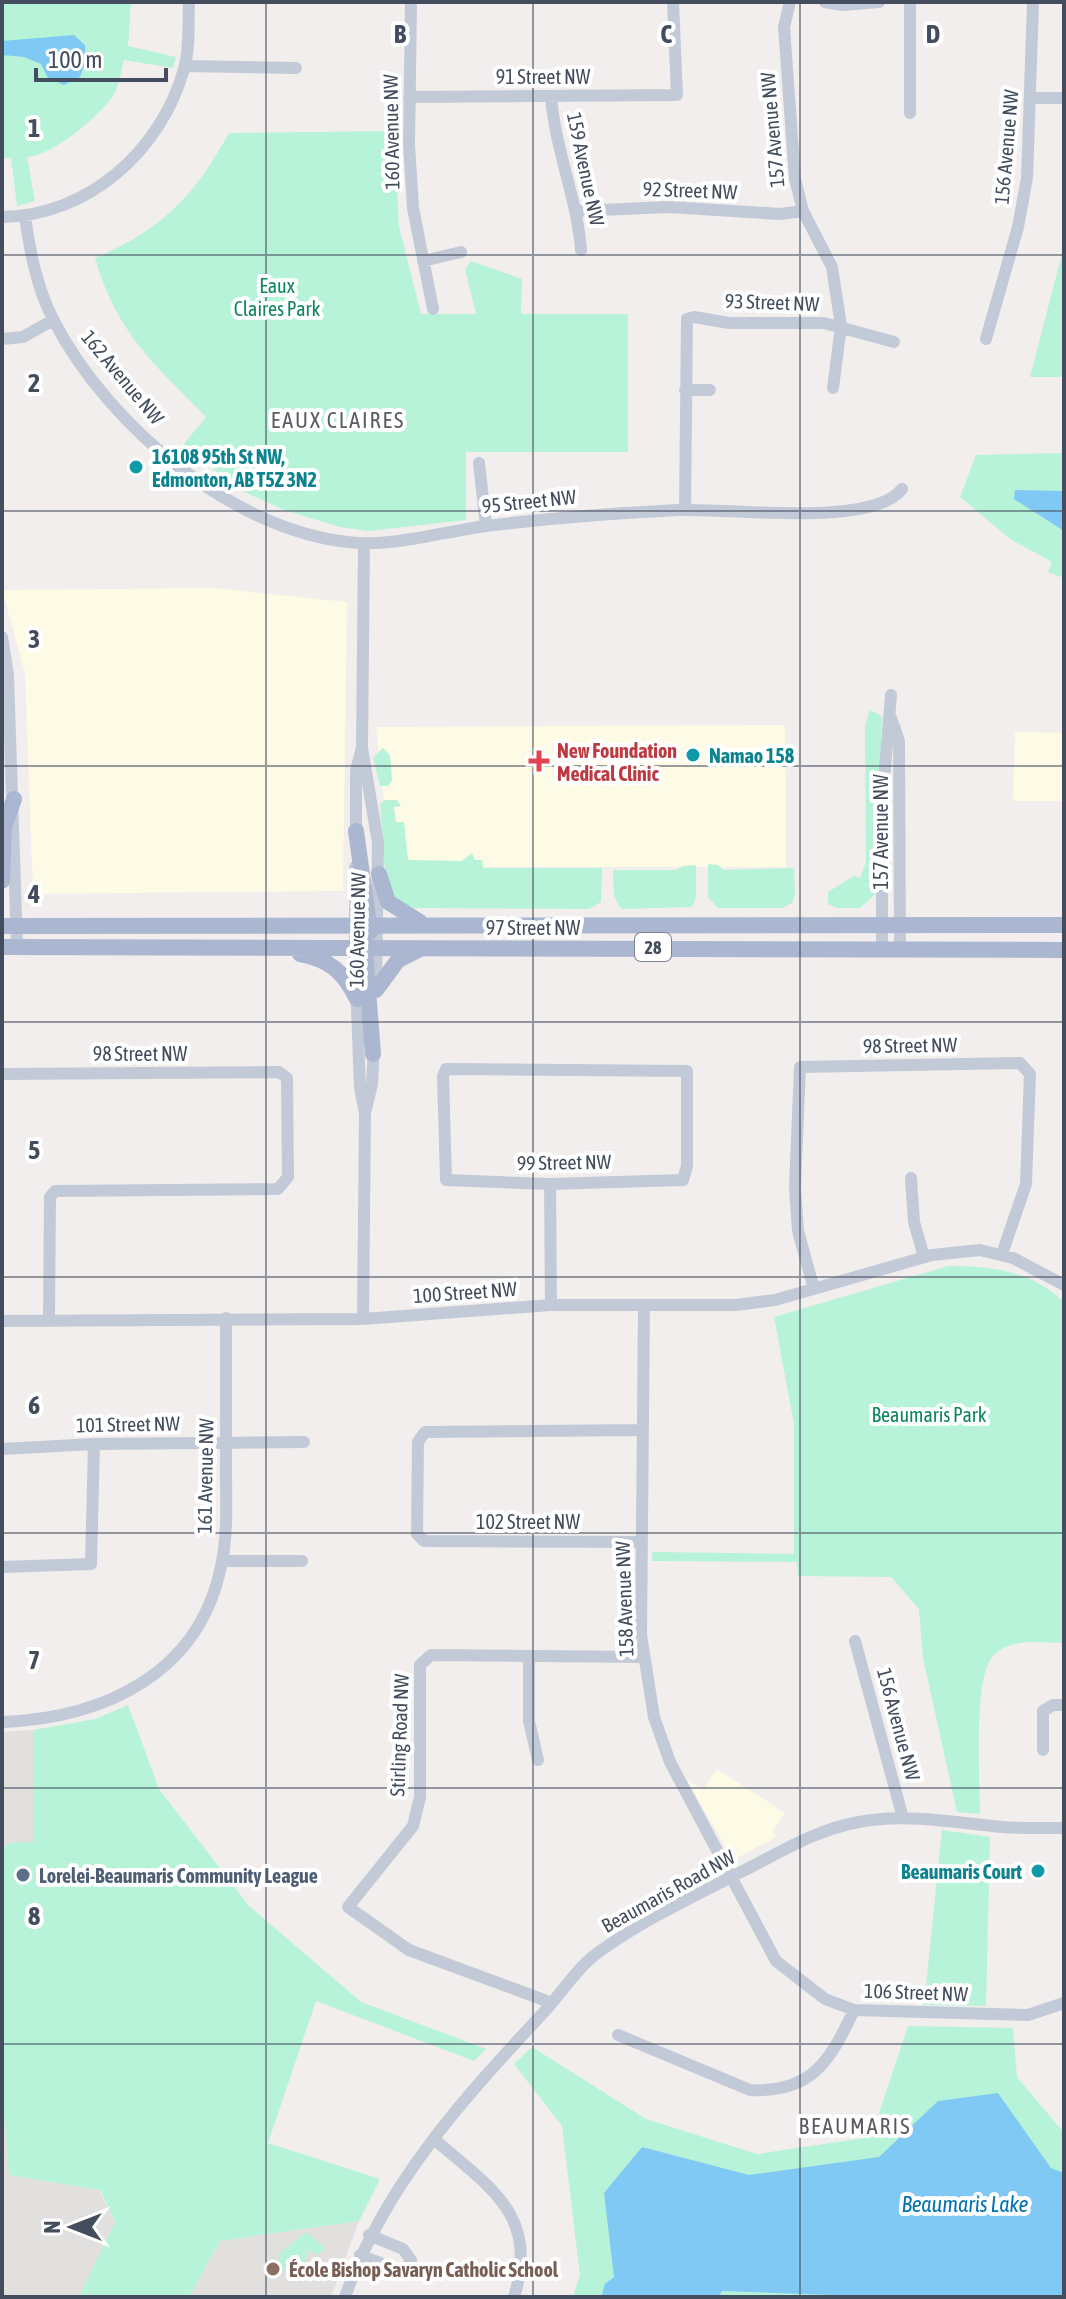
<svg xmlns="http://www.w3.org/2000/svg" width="1066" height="2299" viewBox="0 0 1066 2299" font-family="'Asap Condensed',sans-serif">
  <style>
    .commercial { fill: #fdfae5 }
    .education { fill: #e2dfdf }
    .green { fill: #b7f3d8 }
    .water { fill: #80c9f4 }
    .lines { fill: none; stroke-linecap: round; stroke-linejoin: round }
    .minor { stroke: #c3cad7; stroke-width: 12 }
    .major { stroke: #abb7d0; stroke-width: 16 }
    .grid { fill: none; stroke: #444d5d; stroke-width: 2; stroke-opacity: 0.55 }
    .culture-dot { fill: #0f9aa8; stroke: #fff; stroke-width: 3 }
    .health-dot { fill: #e0444e; stroke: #fff; stroke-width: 3 }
    .service-dot { fill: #5c6f8a; stroke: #fff; stroke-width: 3 }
    .education-dot { fill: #8d6e63; stroke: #fff; stroke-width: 3 }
    .labels { text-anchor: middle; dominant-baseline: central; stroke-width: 8; stroke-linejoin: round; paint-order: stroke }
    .shield { fill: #fff; stroke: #7c828e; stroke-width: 2 }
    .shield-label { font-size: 18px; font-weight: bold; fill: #444d5d }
    .street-label { font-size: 20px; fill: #444d5d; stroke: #fff }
    .park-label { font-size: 20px; fill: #0e855d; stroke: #fff }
    .culture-label { font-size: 20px; font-weight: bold; fill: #0d838f; stroke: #fff; text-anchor: start }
    .health-label { font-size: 20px; font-weight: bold; fill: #be3a42; stroke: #fff; text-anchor: start }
    .service-label { font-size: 20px; font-weight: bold; fill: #4e5e75; stroke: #fff; text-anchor: start }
    .education-label { font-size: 20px; font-weight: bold; fill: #785e54; stroke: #fff; text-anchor: start }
    .neighbourhood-label { font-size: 22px; letter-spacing: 2px; fill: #5a5c63; stroke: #fff }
    .water-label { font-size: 22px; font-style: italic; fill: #0071b4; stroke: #fff }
    .grid-label { font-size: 26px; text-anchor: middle; font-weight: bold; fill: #444d5d; stroke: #fff; stroke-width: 8; stroke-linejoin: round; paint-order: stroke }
  </style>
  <rect width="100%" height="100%" fill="#f1eeed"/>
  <path class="commercial" d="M215,588L347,602L343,891L33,894L25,673L2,590Z
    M785,725L786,867H391L376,727Z
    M1015,732L1064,733V801H1013Z
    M717,1769L785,1813L773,1830L776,1837L733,1860L687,1780L703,1789Z"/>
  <path class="education" d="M33,1730V1843H9L2,1850V1732Z
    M2,2091L9,2175L99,2190L115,2222L79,2297H2Z
    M359,2221L331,2297H189L220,2241Z"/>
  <path class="green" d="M2,2H131L128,46L176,57L173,68L124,60C121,71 119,87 113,96C98,117 54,155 27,157L35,201L17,206L11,158H2Z
    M394,131L399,227L421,314H476L465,269L471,261L522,279L521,314H628V452H466V520L368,531L340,527L284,510L240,490L183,445L206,417C154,364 116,332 95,258C162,230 194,196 229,133Z
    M1064,246V377H1030Z
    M1064,453V578L1048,572L1052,562L1010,539L960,497L976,455Z
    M870,710L882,716L876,893L860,908H837L828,904V892L854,876L860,878L866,862L865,724Z
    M383,748L390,755L392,780L388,786H380L373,757Z
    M385,800H397L401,806L394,807L396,822H404L408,860L462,861L472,853L475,860H482L483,868H602L601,902L589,909L414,908L394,902L386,886L380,804Z
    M708,864L718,865L723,870L794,868L795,895L792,903L782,908H718L708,897Z
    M696,865V897L692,907L621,909L614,896L613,870H677L683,866Z
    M948,1266C992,1266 1030,1270 1064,1302V1643C1042,1643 1010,1637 993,1656C973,1677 980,1782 980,1814L957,1812L923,1658L919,1609L891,1577L798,1576L797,1562L652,1561V1552L794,1554V1424L774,1317Z
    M128,1705L159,1789L249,1906L361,2002L486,2049L474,2061L316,2001L268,2143L380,2179L359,2221L220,2241L189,2297H79L115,2222L100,2190L9,2175L2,2091V1850L9,1843L33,1842V1730L95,1719Z
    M942,1830L990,1837L986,2006L924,2005Z
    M908,2026L1013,2028L1017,2077L1064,2133V2297H573L580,2275L562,2126L514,2064L532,2047L646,2119L757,2154L871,2137Z
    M306,2232L325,2248L318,2255L309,2249L299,2278L293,2279L278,2265L280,2253Z"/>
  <path class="water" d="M74,35L85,45L86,60L80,77L64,85L48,78L41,64L24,57L2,55V41Z
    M1015,490L1064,491V531L1014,499Z
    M998,2093L1051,2168L1064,2173V2297H883L722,2291L719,2297H601L605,2284L614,2277L604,2193L642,2147L749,2175L879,2157L938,2101Z"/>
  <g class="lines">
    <path class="minor" d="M411,2L409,144L413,208L433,309
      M790,2L784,27L795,179L803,211L832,267L841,326L833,388
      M825,2L842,5L879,2
      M910,2V113
      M185,66L296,68
      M551,96C555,149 577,198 581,250
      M409,97L677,95L673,2
      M1032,98H1064
      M576,211L669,207L780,214L803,211
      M25,216C30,252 37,289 54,321C108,426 239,537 360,543C399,545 448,531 486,526C551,518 615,513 679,510C730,508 872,528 902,489
      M2,217C88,216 161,151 184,69C190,48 188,24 189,2
      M423,261L461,252
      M2,339L23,337L53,320
      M986,339L1018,227L1027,178L1033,2
      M685,390H710
      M479,463L486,526
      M685,510L687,319L694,317L729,323H824L894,342
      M364,544L362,748L378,843L376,991
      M2,637L8,675L17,947
      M891,718L899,741L900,947
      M356,836V770L362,748
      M355,867V956L360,1088L365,1113L363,1319
      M882,947V805L891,695
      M446,1069L687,1071V1166L683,1180L550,1184L446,1180L443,1076Z
      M2,1074L279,1072L287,1078L288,1177L278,1189L55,1191L50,1197L49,1318
      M365,1113L372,1084L374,1045
      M911,1178L914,1222L924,1257
      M550,1184L551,1305
      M814,1289L798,1231L795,1187L800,1067L1020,1063L1030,1074L1026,1184L1002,1254
      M644,1306L641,1635L654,1717L670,1762L776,1961L825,1999L854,2010L1028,2015L1064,2003
      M2,1321L363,1319L551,1305H736L775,1300L932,1255L980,1250L1013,1258L1064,1285
      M2,1449L94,1444L304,1442
      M642,1542L424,1541L417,1534L418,1442L425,1432L643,1430
      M222,1561H302
      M2,1567L91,1564L94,1444
      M855,1641L903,1818
      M529,1657V1721L538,1760
      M2,1722C105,1718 202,1673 222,1561C228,1531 226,1500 226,1470C226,1419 226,1369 226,1318
      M1043,1750V1711L1053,1705H1064
      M552,2003L409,1950L348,1907L413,1826L420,1797V1665L431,1655L644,1657
      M618,2035L750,2090C812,2093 830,2061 854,2010
      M434,2139C489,2187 540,2215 514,2297
      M360,2255L395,2269L407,2270L411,2260L403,2249L369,2235
      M345,2297C384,2185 464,2098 544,2012C561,1994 576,1969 596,1954C641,1921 694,1896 743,1871C779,1853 814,1831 854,1823C899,1813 946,1821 992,1826C1015,1829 1040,1828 1064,1828"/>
    <path class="major" d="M356,831L370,932
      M379,874L388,902L420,922
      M2,881L4,827L14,799
      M2,926L1064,925
      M364,939L373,1054
      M2,947L1064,950
      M300,954C329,959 344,972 357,999
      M376,990L398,960L420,949"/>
  </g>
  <path class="grid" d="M266,2V2297M533,2V2297M800,2V2297M2,255H1064M2,511H1064M2,766H1064M2,1022H1064M2,1277H1064M2,1533H1064M2,1788H1064M2,2044H1064"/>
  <g class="culture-dot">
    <circle cx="136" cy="467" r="8"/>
    <circle cx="693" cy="755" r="8"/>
    <circle cx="1038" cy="1871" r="8"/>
  </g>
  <path class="health-dot" d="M535 749h8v8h8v8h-8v8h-8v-8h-8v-8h8z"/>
  <circle class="service-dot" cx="23" cy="1875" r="8"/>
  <circle class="education-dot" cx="273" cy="2269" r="8"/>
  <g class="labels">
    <rect class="shield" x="635" y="933" width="36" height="28" rx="6"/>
    <g class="shield-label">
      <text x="653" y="947">28</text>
    </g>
    <g class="street-label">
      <text x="543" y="76">91 Street NW</text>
      <text transform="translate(772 130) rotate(-95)">157 Avenue NW</text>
      <text transform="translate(391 132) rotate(-91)">160 Avenue NW</text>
      <text transform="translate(1006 147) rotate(-85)">156 Avenue NW</text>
      <text transform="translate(586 169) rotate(78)">159 Avenue NW</text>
      <text transform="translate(690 190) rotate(2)">92 Street NW</text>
      <text transform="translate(772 302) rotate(2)">93 Street NW</text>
      <text transform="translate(123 377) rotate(50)">162 Avenue NW</text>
      <text transform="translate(529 501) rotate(-6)">95 Street NW</text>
      <text transform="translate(880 832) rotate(-90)">157 Avenue NW</text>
      <text x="533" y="927">97 Street NW</text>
      <text transform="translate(357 930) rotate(-89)">160 Avenue NW</text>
      <text transform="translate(910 1045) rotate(-1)">98 Street NW</text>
      <text x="140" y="1053">98 Street NW</text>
      <text transform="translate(564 1162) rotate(-1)">99 Street NW</text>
      <text transform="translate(465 1292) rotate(-4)">100 Street NW</text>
      <text transform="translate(128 1424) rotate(-1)">101 Street NW</text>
      <text transform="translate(205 1476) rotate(-89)">161 Avenue NW</text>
      <text x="528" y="1521">102 Street NW</text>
      <text transform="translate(624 1599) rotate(-92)">158 Avenue NW</text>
      <text transform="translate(899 1724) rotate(75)">156 Avenue NW</text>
      <text transform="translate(399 1735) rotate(-88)">Stirling Road NW</text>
      <text transform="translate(668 1891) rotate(-29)">Beaumaris Road NW</text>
      <text transform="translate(916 1992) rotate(2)">106 Street NW</text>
    </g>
    <g class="park-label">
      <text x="277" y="285">Eaux<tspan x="277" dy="23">Claires Park</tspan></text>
      <text x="929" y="1414">Beaumaris Park</text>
    </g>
    <g class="culture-label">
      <text x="152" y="456">16108 95th St NW,<tspan x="152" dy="23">Edmonton, AB T5Z 3N2</tspan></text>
      <text x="709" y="755">Namao 158</text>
      <text x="1022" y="1871" text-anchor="end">Beaumaris Court</text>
    </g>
    <g class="health-label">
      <text x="557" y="750">New Foundation<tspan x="557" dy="23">Medical Clinic</tspan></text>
    </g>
    <g class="service-label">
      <text x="39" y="1875">Lorelei-Beaumaris Community League</text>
    </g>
    <g class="education-label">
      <text x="289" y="2269">École Bishop Savaryn Catholic School</text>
    </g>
    <g class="neighbourhood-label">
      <text x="338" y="420">EAUX CLAIRES</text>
      <text x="855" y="2126">BEAUMARIS</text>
    </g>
    <g class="water-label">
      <text x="965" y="2204">Beaumaris Lake</text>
    </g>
  </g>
  <g class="grid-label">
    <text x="400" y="43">B</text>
    <text x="666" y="43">C</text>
    <text x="933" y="43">D</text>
    <text x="34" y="137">1</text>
    <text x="34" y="392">2</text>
    <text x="34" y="648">3</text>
    <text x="34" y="903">4</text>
    <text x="34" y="1159">5</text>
    <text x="34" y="1414">6</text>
    <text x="34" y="1669">7</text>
    <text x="34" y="1925">8</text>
  </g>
  <rect width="1066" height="2299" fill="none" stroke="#444d5d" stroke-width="8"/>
  <g transform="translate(72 2227) rotate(270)" stroke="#ffffff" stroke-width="6" paint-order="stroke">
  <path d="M0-6L14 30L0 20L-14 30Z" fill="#444d5d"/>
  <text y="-12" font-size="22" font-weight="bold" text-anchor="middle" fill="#444d5d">N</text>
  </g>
  <path d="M36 68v12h130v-12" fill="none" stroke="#444d5d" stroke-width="4"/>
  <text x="48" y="68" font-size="24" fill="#444d5d" stroke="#ffffff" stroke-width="6" paint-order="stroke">100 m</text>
</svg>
